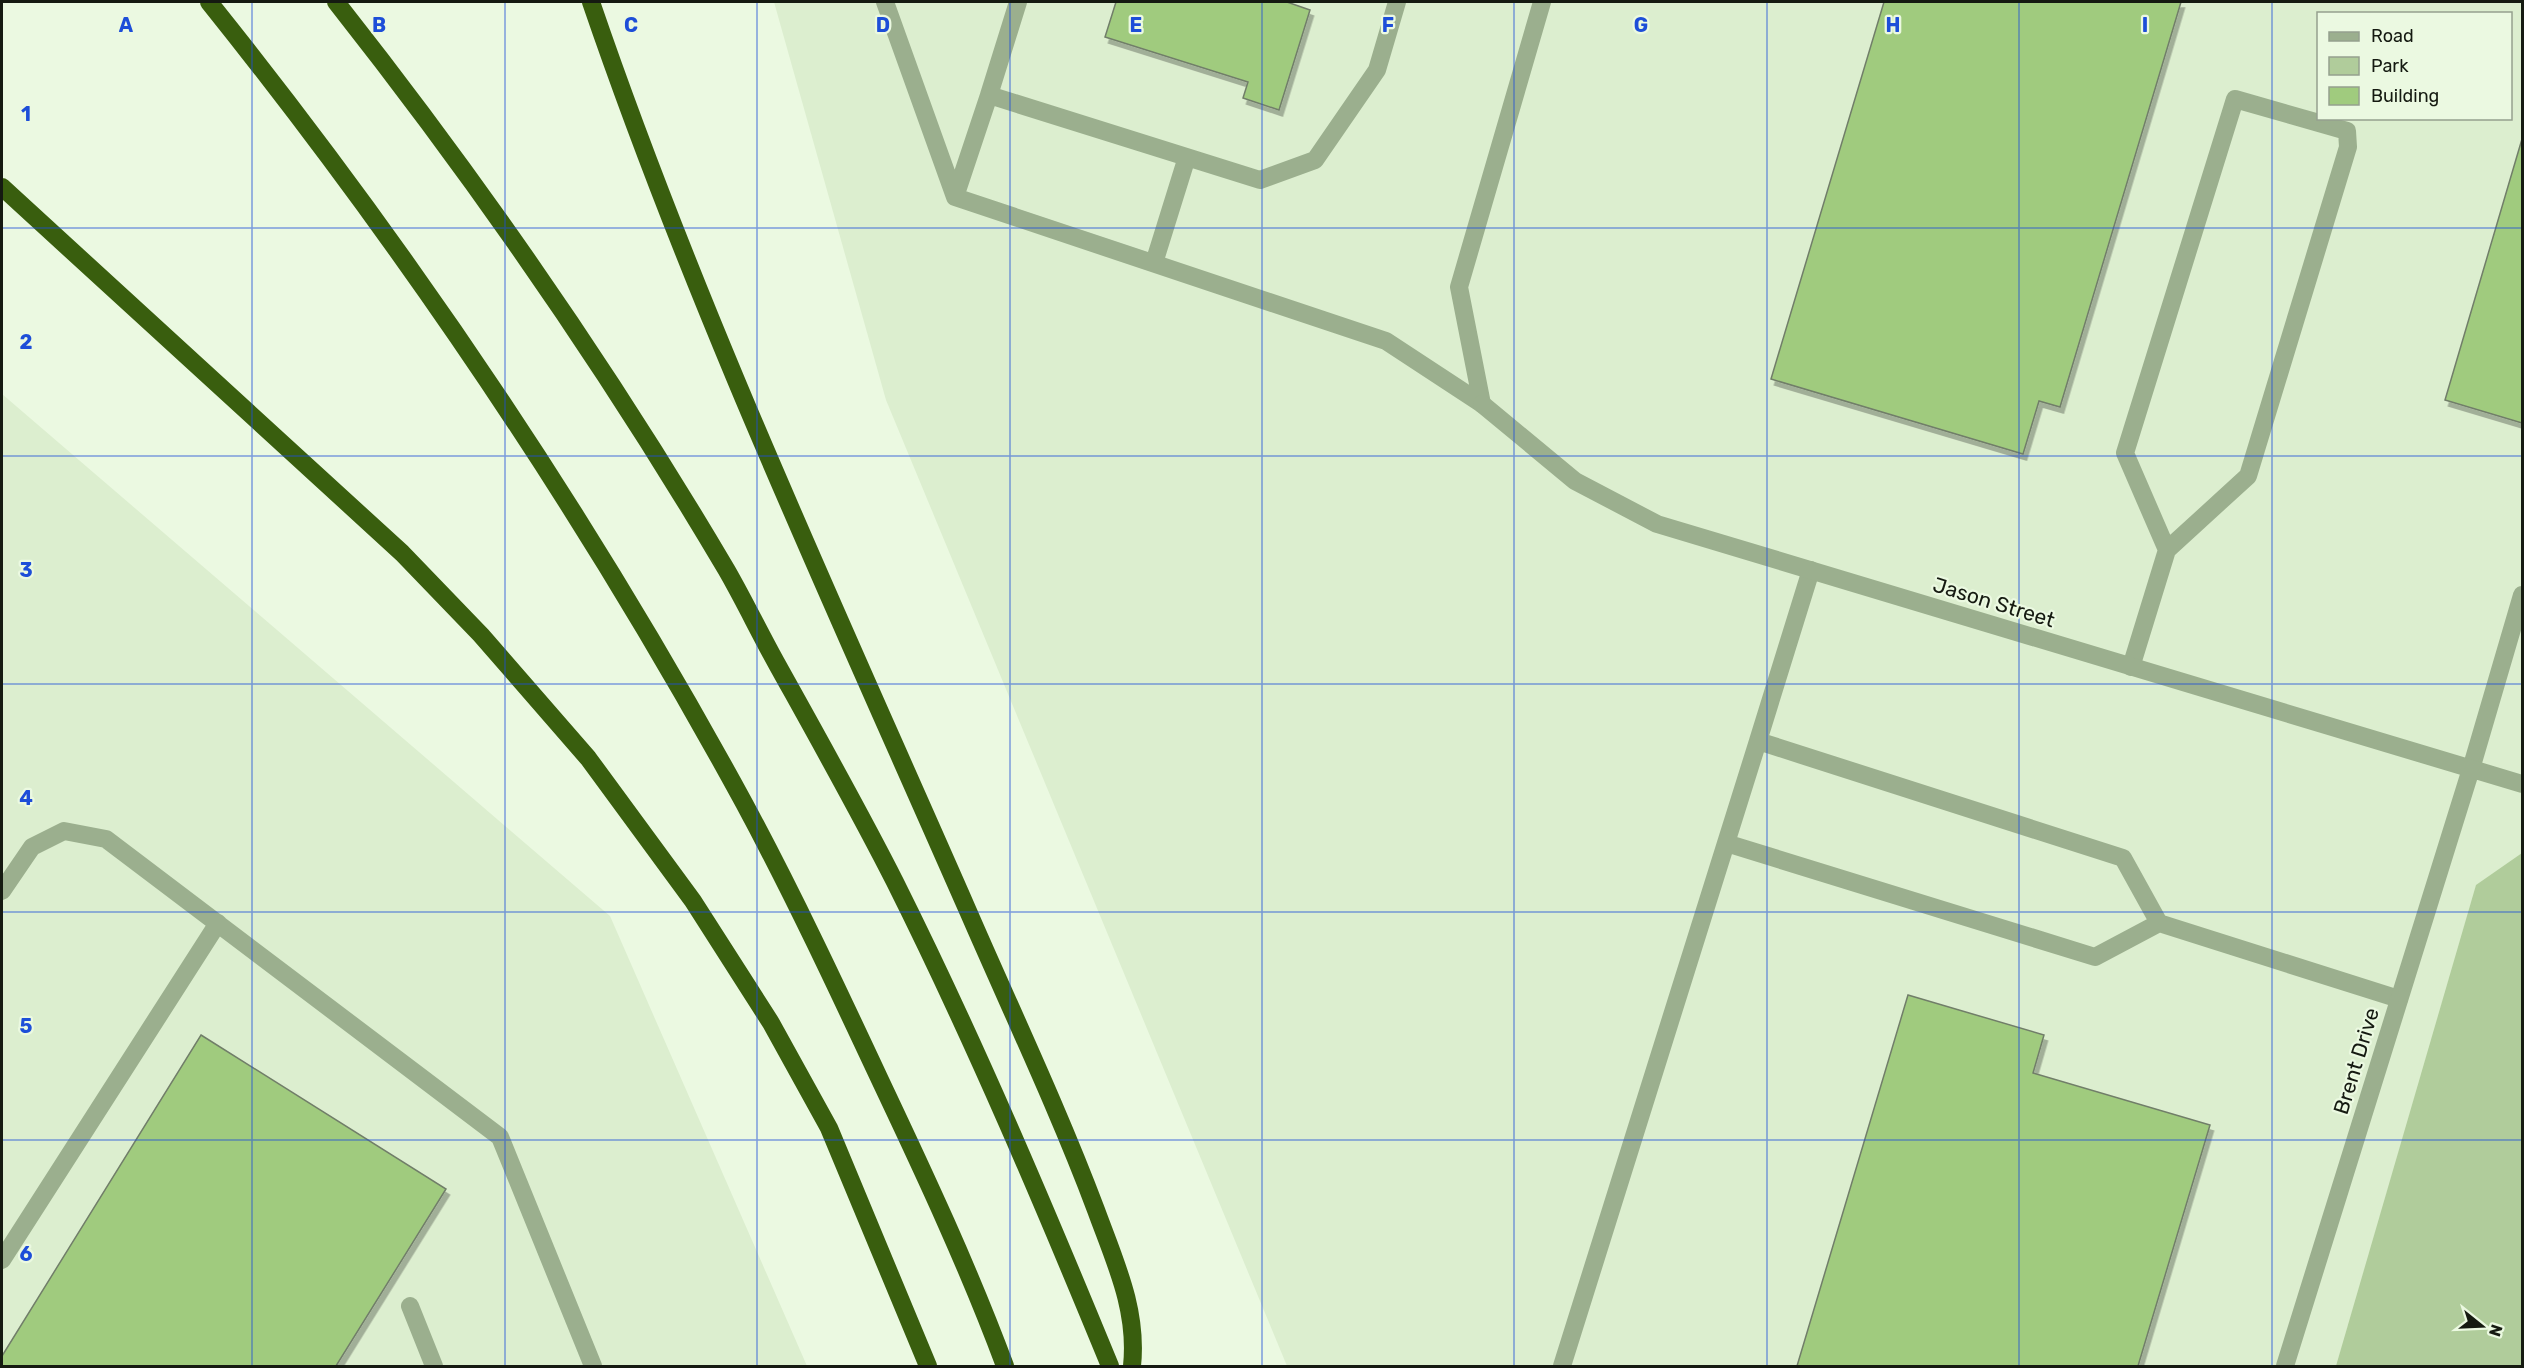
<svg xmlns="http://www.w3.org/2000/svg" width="2524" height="1368" viewBox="0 0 2524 1368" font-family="Rubik,sans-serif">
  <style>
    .built { fill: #dceecf; fill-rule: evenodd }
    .green { fill: #b0cc9b }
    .building { fill: #a0cb7e; stroke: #717e69; stroke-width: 1.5; filter: url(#shadow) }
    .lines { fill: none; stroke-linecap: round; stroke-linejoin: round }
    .lane { stroke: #9baf8e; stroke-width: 18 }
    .street { stroke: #9baf8e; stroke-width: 18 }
    .highway { stroke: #395e0e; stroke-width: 18 }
    .grid { fill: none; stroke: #1d4ed8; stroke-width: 1.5; stroke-opacity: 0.55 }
    .labels { text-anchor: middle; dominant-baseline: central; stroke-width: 4.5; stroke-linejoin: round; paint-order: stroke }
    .street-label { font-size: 21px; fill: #151a11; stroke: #ebf9e1 }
    .grid-label { font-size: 20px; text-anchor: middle; font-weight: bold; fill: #1d4ed8; stroke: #ebf9e1; stroke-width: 4.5; stroke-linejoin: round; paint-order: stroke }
  </style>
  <defs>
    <filter id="shadow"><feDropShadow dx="3.5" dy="6" stdDeviation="0" flood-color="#0004"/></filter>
  </defs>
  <rect width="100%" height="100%" fill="#ebf9e1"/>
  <path class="built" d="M774,2H2522V1366H1287L886,400ZM2318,14H2510V118H2318Z
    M2,394L610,916L807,1366H2Z"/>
  <path class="green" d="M2522,853V1366H2336L2476,885Z"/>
  <path class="building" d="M1116,2H1287L1310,10L1279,110L1243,98L1248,82L1105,37Z
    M1884,2H2181L2060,407L2039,401L2023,454L1771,379Z
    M2522,139V423L2445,400Z
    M1908,995L2044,1035L2033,1073L2210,1125L2138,1366H1797Z
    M201,1035L446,1189L336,1366H2V1356Z"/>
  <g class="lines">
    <path class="lane" d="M885,2L955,197L1386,341L1482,404
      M1018,2L989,95L1260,180L1315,160L1377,70L1397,2
      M955,197L989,95
      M1154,263L1187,157
      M1482,404L1459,287L1542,2
      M2131,667L2167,550L2248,476L2348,147L2347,131L2235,99L2125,453L2167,550
      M1758,741L1811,570
      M2471,769L2522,595
      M1726,843L2095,957L2159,923
      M2,891L32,847L64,831L106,839L500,1137L593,1366
      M2,1260L218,923
      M410,1306L434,1366
      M1562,1366L1758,741L2123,858L2159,923L2399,999"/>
    <path class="street" d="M1482,404L1575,481L1657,524L2522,784
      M2285,1366L2471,769"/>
    <path class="highway" d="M209,2C410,253 590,520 744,803C793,894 837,988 881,1082C925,1175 969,1269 1005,1366
      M336,2C478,182 609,371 726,569C744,600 760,634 778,666C818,738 858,809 895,882C974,1040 1043,1203 1110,1366
      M591,2C697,312 836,610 968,911C1011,1010 1058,1109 1096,1210C1115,1262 1138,1310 1132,1366
      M2,187L402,553L481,635L588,758L693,901L771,1023L829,1128L928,1366"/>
  </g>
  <path class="grid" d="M252,2V1366M505,2V1366M757,2V1366M1010,2V1366M1262,2V1366M1514,2V1366M1767,2V1366M2019,2V1366M2272,2V1366M2,228H2522M2,456H2522M2,684H2522M2,912H2522M2,1140H2522"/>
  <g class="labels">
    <g class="street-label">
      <text transform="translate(1994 602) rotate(17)">Jason Street</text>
      <text transform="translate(2356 1061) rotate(-73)">Brent Drive</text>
    </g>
  </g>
  <g class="grid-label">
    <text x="126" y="32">A</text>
    <text x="379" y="32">B</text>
    <text x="631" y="32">C</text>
    <text x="883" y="32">D</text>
    <text x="1136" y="32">E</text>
    <text x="1388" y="32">F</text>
    <text x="1641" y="32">G</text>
    <text x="1893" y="32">H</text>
    <text x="2145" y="32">I</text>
    <text x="26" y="121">1</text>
    <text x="26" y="349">2</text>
    <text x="26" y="577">3</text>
    <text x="26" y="805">4</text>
    <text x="26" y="1033">5</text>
    <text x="26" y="1261">6</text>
  </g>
  <rect width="2524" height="1368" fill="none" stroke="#151a11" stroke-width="6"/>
  <rect x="2317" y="12" width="195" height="108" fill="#ebf9e1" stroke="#95a08e" stroke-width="1.5"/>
  <rect x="2329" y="32" width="30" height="9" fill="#9baf8e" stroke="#95a08e" stroke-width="1.5"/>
  <text x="2371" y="42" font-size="18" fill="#151a11">Road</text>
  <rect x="2329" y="57" width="30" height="18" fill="#b0cc9b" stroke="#95a08e" stroke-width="1.5"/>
  <text x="2371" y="72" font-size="18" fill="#151a11">Park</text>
  <rect x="2329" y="87" width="30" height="18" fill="#a0cb7e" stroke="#95a08e" stroke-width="1.5"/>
  <text x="2371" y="102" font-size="18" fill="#151a11">Building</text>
  <g transform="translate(2482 1326) rotate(108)" stroke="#ebf9e1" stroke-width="4.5" paint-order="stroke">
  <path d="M0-4.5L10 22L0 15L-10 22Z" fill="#151a11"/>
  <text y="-9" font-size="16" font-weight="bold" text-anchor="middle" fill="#151a11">N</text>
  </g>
</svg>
